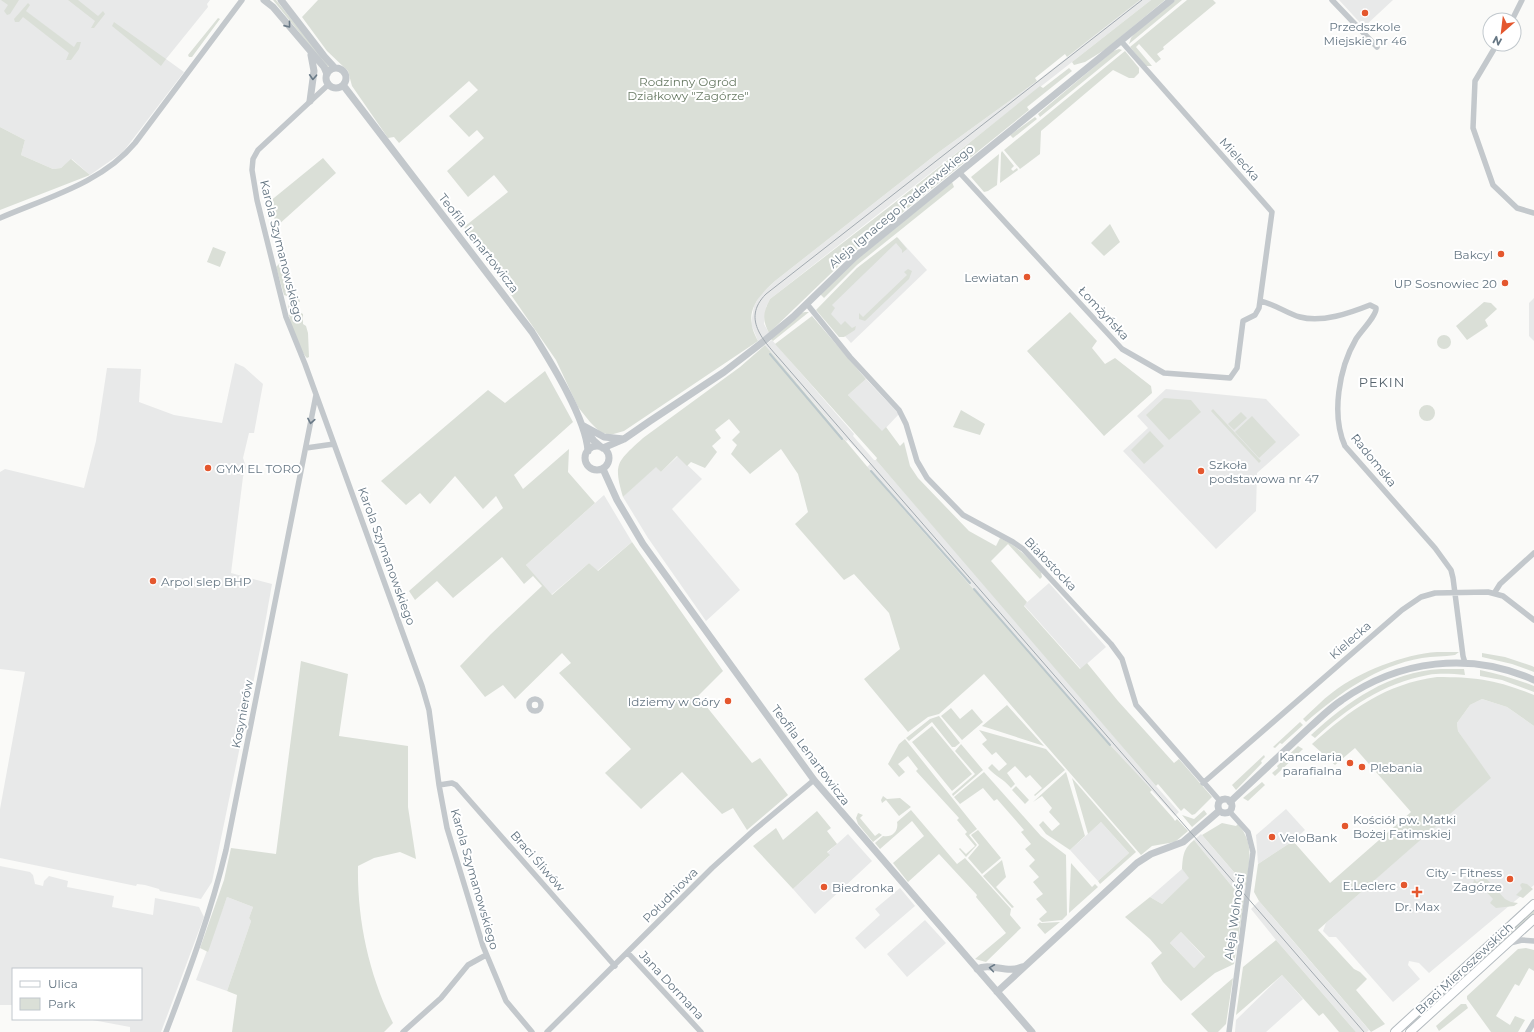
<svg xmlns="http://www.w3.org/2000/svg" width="1534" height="1032" viewBox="0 0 1534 1032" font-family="Montserrat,sans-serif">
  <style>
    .built { fill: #e8e9e9 }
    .green { fill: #dadfd7; fill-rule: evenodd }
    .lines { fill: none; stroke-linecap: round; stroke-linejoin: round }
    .stream { stroke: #bbc7cb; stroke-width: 2 }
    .secondary-casing { stroke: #b3babf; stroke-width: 10 }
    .minor { stroke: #c3c8cc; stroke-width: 5.5 }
    .tertiary { stroke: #c3c8cc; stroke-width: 7 }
    .secondary { stroke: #fff; stroke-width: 8 }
    .tram { stroke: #a2aab0; stroke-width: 1 }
    .oneway { stroke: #6a7a87 }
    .poi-dot { fill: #e4572e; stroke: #fff; stroke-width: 1.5 }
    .labels { text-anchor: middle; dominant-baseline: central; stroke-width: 4; stroke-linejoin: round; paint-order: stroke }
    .poi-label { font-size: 12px; fill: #657683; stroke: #fff; text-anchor: end }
    .park-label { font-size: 12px; fill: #687a64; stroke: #fff }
    .street-label { font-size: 12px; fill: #657683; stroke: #fff }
    .neighbourhood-label { font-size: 13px; letter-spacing: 1px; fill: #57646e; stroke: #fff }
  </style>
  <rect width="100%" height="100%" fill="#fafaf8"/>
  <path class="built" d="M0,0H210L207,4L208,7L166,59L184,72L123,152L90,175L72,159L61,168L53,169L21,155L25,140L0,127Z
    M1140,0H1151L770,299L766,307L764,324L769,333L758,341L751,324L754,306L760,295L775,281L939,152L1037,81Z
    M1339,0H1393L1364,27Z
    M898,238L927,270L851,343L821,309Z
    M1534,298V341L1529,336V303Z
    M772,340L854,434L853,436L874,460H876L1001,604L1156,786L1179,812L1175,816L1111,746L891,495L867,467L870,464L848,440L846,441L765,345Z
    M235,363L244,367L263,384L254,433H249L243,458L246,467L243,477L231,573L272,584L263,635L212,882L201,899L160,891L159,889L145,885L137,884L136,886L0,858V809L25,672L0,669V472L5,469L84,488L96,441L107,368L141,369L139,402L174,415L222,423Z
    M866,379L899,414L882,432L848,395Z
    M1166,389L1266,399L1300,435L1257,473L1256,511L1216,549L1123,451L1148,428L1137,416Z
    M678,456L702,479L672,509L740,590L706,621L648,538L623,497L656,466L661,472Z
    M604,495L632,542L597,571L589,563L551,595L526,565Z
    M1049,583L1106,647L1081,669L1024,605Z
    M1482,699L1507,707L1534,726V885L1429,973L1419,963L1409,961L1408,965L1420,979L1393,1002L1336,937H1329L1323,931L1326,923L1490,778L1458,731L1457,723L1470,705Z
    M1286,809L1305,830L1293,841L1258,864L1256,835Z
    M1101,822L1129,853L1098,881L1070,850Z
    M848,834L872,861L815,914L793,889L829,856L827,853Z
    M1201,834L1246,886L1244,901L1194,840Z
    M0,866L30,872L33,875L35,884L43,886L44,881L49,876L68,881L67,887L114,896L112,907L153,915L155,898L199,907L204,917L161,1032H130V1027L87,1019H141V969H13V1005H0Z
    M1182,869L1190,878L1162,904L1150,897Z
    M900,888L915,906L865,949L855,938L880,915L875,909Z
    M227,897L253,907L249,918L251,921L250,924L227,991L196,980Z
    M1259,901L1369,1030L1367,1032H1356L1276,940L1251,909Z
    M925,920L946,943L907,977L887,954Z
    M1181,932L1205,958L1194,968L1170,943Z
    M1282,975L1303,999L1266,1032H1235L1236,1020Z"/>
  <path class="green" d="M1,0H19L10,14L7,15L4,11L8,5Z
    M68,0H78L98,16L103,11L105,14L94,28H91L95,21Z
    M273,0H276L329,66L328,68Z
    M318,0H1140L1067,57L1065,54L1035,78L1037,81L939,152L775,281C755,299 743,314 758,341L624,431L610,435L600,432L590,422L578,407L556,360L464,227L508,192L494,175L468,197L447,171L484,138L477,130L469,137L449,116L478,90L469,81L399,143L394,137L388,138L352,86L348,71L327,51L302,17Z
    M1151,0H1165L1106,49L1085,62L1074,65L1072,62Z
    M1175,0H1182L1129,44L1131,38L1135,33Z
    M1187,0H1213L1216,3L1163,47L1164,49L1157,54L1161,59L1156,63L1139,44L1136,47L1152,66H1146L1130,47Z
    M28,3L30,5L26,11L74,47L77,42H81L79,49L71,60H66L69,53L23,17L19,22H15L14,19Z
    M218,18L220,19L192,57H189L188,55Z
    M114,22L166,59L161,66L112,26Z
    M1119,49L1122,50L1040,117L1038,114L1113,51Z
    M1125,51L1139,68V73L1134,78H1129L1113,70L1041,131L1040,154L1020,169L1004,150Z
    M1069,68L1072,71L1027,107L1029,110L850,255L769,333C762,320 763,312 770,299L893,204L1040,86L1043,88Z
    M1035,117L1037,119L1013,138L1010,135Z
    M0,127L25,140L21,155L53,169L61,168L71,159L90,175L0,210Z
    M1002,151L1014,166L1011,169L1013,171L1017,168L1018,170L1000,183L1001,153Z
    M999,154L997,185L988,191L984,192L971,177Z
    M323,158L336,173L277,226L269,202Z
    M952,182L954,187L857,265L824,298L820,294L850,265Z
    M1110,224L1120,242L1104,256L1091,243Z
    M897,237L907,249L902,253V250L896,243L832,305L835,308L831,314L841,325L845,321L852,328L856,326L855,330L844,337H839L816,310L857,268Z
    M213,247L226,252L220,267L207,262Z
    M280,263L287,269L282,270L289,282H293V293L287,296L284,295L276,267Z
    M908,269L912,271L909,279L865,321L859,319V313L863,317L907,275L904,272Z
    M299,298L300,302H296L298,311L303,314V324L306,326L308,333L309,357L307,358C300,352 283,310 290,302Z
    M1484,302L1491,303L1497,309L1485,320L1488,326L1467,340L1456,326Z
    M805,312H809L773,341L771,339L801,313Z
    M1070,312L1097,341L1092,348L1105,364L1115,358L1151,386L1152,393L1104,436L1027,351Z
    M812,316L866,379L848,395L882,431L886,427L900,446L904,442L910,466L918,478L969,531L996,546L1000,538C1018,546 1028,558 1041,572L1042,577L1040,579L1008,544L991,561L1027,602L1024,606L1080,669L1087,663L1118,701L1174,763L1179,759L1212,797L1195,814L1192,815L1184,808L1181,811L1158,784L1156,786L876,460L877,458L775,344Z
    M1437 342a7 7 0 1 1 14 0a7 7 0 1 1-14 0Z
    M765,345L891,495L1111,746L1152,790L1150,792L1173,818L1175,821L1177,819L1188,831L1175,842L1152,846L1141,855L984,674L939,714L928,717L908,732L864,679L900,649L889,613L854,574L844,580L795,524L808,512L798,474L781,449L750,474L731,454L737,445L732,440L740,432L729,419L715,430L721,438L712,446L717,452L705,468L691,462L687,466L677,456L661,472L656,467L623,497C613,463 617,462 643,438L740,367Z
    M545,371L573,422L514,475L523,489L569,449L568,472L595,503L526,565L552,595L589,563L598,571L632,542L723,671L698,696L752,763L760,758L788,795L747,830L733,808L722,814L682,772L641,809L605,773L631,749L559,673L571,663L562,653L515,699L503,685L485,697L460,666L491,634L542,586L533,576L524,584L502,557L453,598L437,581L415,600L409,591L503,508L496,496L483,509L455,476L430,504L420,493L406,505L381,481L488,390L505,403Z
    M1164,398L1191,400L1201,412L1169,440L1146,415Z
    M1419 413a8 8 0 1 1 16 0a8 8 0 1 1-16 0Z
    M1213,409L1261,461L1259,463L1211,411Z
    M961,410L985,424L980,435L953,427Z
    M1241,412L1247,418L1234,430L1228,424Z
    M1252,416L1276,442L1259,458L1235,432Z
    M1150,431L1164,446L1144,464L1131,450Z
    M1437,652H1459L1455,655C1444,657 1433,656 1422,658C1376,666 1340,693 1306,722L1303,719C1313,710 1322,700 1333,692C1359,672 1404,654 1437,652Z
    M1482,653L1505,657L1532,666L1534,667V672L1512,664L1482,657Z
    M301,661L348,674L339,736L408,746V807L416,859L400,852L374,858L358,866C357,920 369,975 393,1023L384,1032H232L237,995L227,991L250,924L251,921L249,918L253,907L227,897L208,952L200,948L224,880L231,848L276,854Z
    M1441,669H1464L1465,675C1453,674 1440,673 1428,675C1384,683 1347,708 1315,738L1311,735C1348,701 1389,672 1441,669Z
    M1480,670C1499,674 1516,679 1534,686V692L1502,680L1480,676Z
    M1437,677C1476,677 1497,680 1534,695V726L1507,707L1482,699L1470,705L1457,723L1458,731L1491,778L1318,930L1354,969L1360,972L1367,979L1356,990L1385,1024L1371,1032L1259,901L1254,892L1258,864L1293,841L1330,883L1411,812L1355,748L1335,765L1312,744C1350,710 1385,684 1437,677Z
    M1007,705L1044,746L982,726Z
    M951,708L960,719L972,709L983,722L962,740L941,716Z
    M939,716L960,743L955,747H952L932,722L909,741L906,738L930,719Z
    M1300,722L1303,725L1282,744L1280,743L1275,748L1273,747Z
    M932,726L972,774L952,791L912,742Z
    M979,730L1046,749L1065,770L1035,796L1034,795L1042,788L1030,775L1026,778L1015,766L1007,773L1015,784L1011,788C1003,778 996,777 988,768L992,764L999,771L1007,764L996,752L992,755L982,744L987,740Z
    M905,739L977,829L969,835L977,845L966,857L959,849L960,848L966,854L975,846L965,834L967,832L957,820L959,818L916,771L918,769L908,756L898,764L905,772L899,777L888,764L899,744Z
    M961,744L983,770L953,796L952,794L975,774L955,751Z
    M1298,746L1303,749L1275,776L1272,773L1278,768L1277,766Z
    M1264,755L1265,757L1261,761L1262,763L1236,790L1232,785Z
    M984,772L1041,836L1066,855L1067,915L1062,920L1042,922L1039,919L1047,912L1036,899L1043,894L1033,882L1039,877L1029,866L1035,860L1025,849L1031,844L1021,832L1024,830L997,799L994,801L983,788L960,804L954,797Z
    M1066,772L1085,836L1070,850L1046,834L1039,825L1043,821L1052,831L1060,824L1049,812L1052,808L1042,796L1033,802Z
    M1072,778L1136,852L1100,884L1098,881L1129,853L1101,822L1088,834Z
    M1262,782L1265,785L1248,801L1243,798Z
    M1016,786L1029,800L1025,804L1012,790Z
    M883,796L887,799L900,798L911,807L899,816L886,800L882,803L881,800Z
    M911,810L957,864L965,858L1011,909L1010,915L1021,928L986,962L975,959L1006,933L976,897L977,895L939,854L908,882L893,863L924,836L912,821L880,849L875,843L883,836C892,838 899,831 897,822Z
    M1204,810L1207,814L1192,827L1182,815L1194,819Z
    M817,811L831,828L827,831L837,844L827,852L830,855L793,889L753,846L776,828L783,840Z
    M858,813L863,815L860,818L875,836L879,833L882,835L873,842L858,824L856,818Z
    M1222,823L1236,826L1238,824C1255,844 1249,862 1246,886L1202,835Z
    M978,830L1001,858L982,874L968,858L979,845L971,835Z
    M1194,840L1244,901L1234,964L1215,973L1181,1001L1163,982L1151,963L1162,953L1150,939L1125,917L1150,897L1162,904L1189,878L1182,869C1183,856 1183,849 1194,840ZM1181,932L1205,957L1194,968L1170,943Z
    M1002,860L1006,877L996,887L1014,907L1012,908L983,876Z
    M1071,863L1092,887L1095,884L1098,887L1069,913Z
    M1479,875H1483L1505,899L1511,902L1518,903L1514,906L1496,908L1490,903L1493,899L1478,883L1475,886L1473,885L1474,879L1477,882L1482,878Z
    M1522,883L1527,884L1533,889L1523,898L1516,895L1522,889L1520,885Z
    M1534,908V914L1420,1018L1417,1021L1414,1019Z
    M1040,922L1041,923L1060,922L1045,934L1037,925Z
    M1276,940L1356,1032H1339L1323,1013L1319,1016L1282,975L1236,1015L1243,967Z
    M1526,948L1534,950V971L1529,968L1519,986L1515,984L1496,1016L1510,1025L1515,1016L1525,1020L1518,1032H1491L1467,999V996L1518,949Z
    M1233,978L1226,1024L1218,1032H1208L1191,1014Z
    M1461,1004H1466L1468,1008L1439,1031L1436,1026Z"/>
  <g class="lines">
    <path class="stream" d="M770,354L842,439
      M871,471L970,583
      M974,589L1110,745"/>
    <g class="secondary-casing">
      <path id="secondary" d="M1395,1032L1534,904
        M1410,1032L1534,919"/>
    </g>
    <path class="minor" d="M1332,0L1377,47
      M1512,20L1522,0
      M1497,44L1475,81L1473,128L1493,185L1517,208L1534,213
      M329,84L258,150L253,159L252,170L257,200L286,317L305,364L422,686L429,710L439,785L447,828L483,946L506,1001L532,1032
      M959,172L1122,349L1164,373L1230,378L1237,368L1243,321L1255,315L1259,308L1272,212L1121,41
      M0,218C46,198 102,183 135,143L242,0
      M1260,301C1275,304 1286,313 1300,317C1322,323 1350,313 1370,305L1376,308C1377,315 1361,331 1356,339C1339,368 1331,415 1345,446L1435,548L1451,570L1453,578L1463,656L1465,663
      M807,304L850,357L899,410L906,424L917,461L927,478L963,515L1013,542L1023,549L1111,644L1122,659L1136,705L1220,801
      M306,448L334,444
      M1495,592L1500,584L1534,553
      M529 705a6 6 0 1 1 12 0a6 6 0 1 1-12 0Z
      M1203,783L1402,610L1421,597L1435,593L1488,592L1503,596L1534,620
      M439,785L452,783L456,785L615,966
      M1510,943L1522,940L1534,941
      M628,953L701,1032
      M166,1032C189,972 211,912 226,850L316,395
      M403,1032L441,998L468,965L486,955
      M547,1032L712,868L753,831L814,780
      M1229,1032L1253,852L1248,832L1230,812
      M1528,1032L1534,1022"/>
    <path class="tertiary" d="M264,0L273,7L324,67L327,74
      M281,0L324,56L335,68
      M326 78a10 10 0 1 1 20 0a10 10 0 1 1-20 0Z
      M343,85L532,332C550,361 586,418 588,451
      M310,101L314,71L311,55
      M582,425L604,437L624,439
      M584,428L594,441L601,447
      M585 458a12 12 0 1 1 24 0a12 12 0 1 1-24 0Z
      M603,448L624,439L650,421L724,372L764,341L793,317L855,257L1171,0
      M603,469L617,500L643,544L814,780L1032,1032
      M1218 806a7 7 0 1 1 14 0a7 7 0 1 1-14 0Z
      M1230,802C1257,777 1283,752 1310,727C1320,718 1330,708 1342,700C1399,660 1470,651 1534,680
      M977,969C990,962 1007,974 1022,967
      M997,992L1137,863L1151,854L1183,842L1219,811"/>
    <use href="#secondary" class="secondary"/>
    <path class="tram" d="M1142,0L766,294C740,320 766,343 784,364L1364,1032"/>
  </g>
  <defs><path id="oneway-chevron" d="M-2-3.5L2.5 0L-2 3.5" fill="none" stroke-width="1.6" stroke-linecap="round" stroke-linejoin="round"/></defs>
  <g class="oneway">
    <use href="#oneway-chevron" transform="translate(288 25) rotate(51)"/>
    <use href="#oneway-chevron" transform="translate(313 77) rotate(93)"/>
    <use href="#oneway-chevron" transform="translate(311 421) rotate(100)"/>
    <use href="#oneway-chevron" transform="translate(992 968) rotate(-172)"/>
  </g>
  <g class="poi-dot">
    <circle cx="1365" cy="13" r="4"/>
    <circle cx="1501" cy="254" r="4"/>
    <circle cx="1027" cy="277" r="4"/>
    <circle cx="1505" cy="283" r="4"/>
    <circle cx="208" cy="468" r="4"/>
    <circle cx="1201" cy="471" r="4"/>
    <circle cx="153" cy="581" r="4"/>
    <circle cx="728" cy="701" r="4"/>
    <circle cx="1350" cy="763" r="4"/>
    <circle cx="1362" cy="767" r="4"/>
    <circle cx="1345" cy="826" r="4"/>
    <circle cx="1272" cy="837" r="4"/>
    <circle cx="1510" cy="879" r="4"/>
    <circle cx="1404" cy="885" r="4"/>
    <circle cx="824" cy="887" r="4"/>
    <path d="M1415 886h4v4h4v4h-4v4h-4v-4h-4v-4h4z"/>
  </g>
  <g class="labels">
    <g class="poi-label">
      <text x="1365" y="26" text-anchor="middle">Przedszkole<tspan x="1365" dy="14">Miejskie nr 46</tspan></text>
      <text x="1493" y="254">Bakcyl</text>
      <text x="1019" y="277">Lewiatan</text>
      <text x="1497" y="283">UP Sosnowiec 20</text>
      <text x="1209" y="464" text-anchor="start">Szkoła<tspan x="1209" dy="14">podstawowa nr 47</tspan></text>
      <text x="216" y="468" text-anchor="start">GYM EL TORO</text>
      <text x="161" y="581" text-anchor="start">Arpol slep BHP</text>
      <text x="720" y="701">Idziemy w Góry</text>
      <text x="1342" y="756">Kancelaria<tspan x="1342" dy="14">parafialna</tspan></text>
      <text x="1370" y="767" text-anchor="start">Plebania</text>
      <text x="1353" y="819" text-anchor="start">Kościół pw. Matki<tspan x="1353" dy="14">Bożej Fatimskiej</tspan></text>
      <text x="1280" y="837" text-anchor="start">VeloBank</text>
      <text x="1502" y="872">City - Fitness<tspan x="1502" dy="14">Zagórze</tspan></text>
      <text x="1396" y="885">E.Leclerc</text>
      <text x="832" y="887" text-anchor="start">Biedronka</text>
      <text x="1417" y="906" text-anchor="middle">Dr. Max</text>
    </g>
    <g class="park-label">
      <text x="688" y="81">Rodzinny Ogród<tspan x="688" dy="14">Działkowy "Zagórze"</tspan></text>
    </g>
    <g class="street-label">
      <text transform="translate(1240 159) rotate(48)">Mielecka</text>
      <text transform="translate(901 206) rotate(-40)">Aleja Ignacego Paderewskiego</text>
      <text transform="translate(479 243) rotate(52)">Teofila Lenartowicza</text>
      <text transform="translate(282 251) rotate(76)">Karola Szymanowskiego</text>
      <text transform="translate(1104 313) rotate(47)">Łomżyńska</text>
      <text transform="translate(1374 460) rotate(51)">Radomska</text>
      <text transform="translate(387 556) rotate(70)">Karola Szymanowskiego</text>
      <text transform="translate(1051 564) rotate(46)">Białostocka</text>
      <text transform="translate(1350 640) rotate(-41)">Kielecka</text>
      <text transform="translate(242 714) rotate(-79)">Kosynierów</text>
      <text transform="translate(811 755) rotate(53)">Teofila Lenartowicza</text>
      <text transform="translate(538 861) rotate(49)">Braci Śliwów</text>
      <text transform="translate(475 879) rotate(74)">Karola Szymanowskiego</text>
      <text transform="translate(670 895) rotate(-45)">Południowa</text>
      <text transform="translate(1234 917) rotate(-82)">Aleja Wolności</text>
      <text transform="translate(1464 968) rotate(-43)">Braci Mieroszewskich</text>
      <text transform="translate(672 985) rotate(47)">Jana Dormana</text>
    </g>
    <g class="neighbourhood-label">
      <text x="1382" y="382">PEKIN</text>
    </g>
  </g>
  <rect x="12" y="968" width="130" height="52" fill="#ffffff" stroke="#c1c8cd"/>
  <rect x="20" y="981" width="20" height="6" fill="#ffffff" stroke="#c1c8cd"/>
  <text x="48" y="988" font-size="12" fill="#657683">Ulica</text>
  <rect x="20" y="998" width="20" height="12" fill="#dadfd7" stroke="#c1c8cd"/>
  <text x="48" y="1008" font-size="12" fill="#657683">Park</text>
  <g transform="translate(1502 32) rotate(208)"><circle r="19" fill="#ffffff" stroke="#c1c8cd"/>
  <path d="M0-3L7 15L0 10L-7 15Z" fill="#e4572e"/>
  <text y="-6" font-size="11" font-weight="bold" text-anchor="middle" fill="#657683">N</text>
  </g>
</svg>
